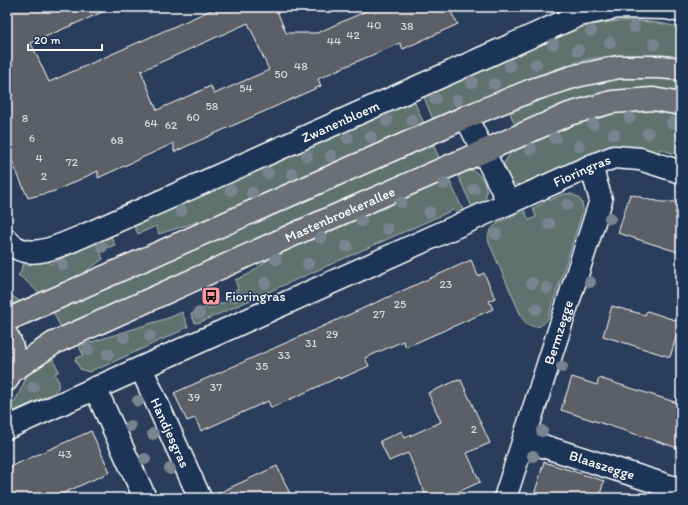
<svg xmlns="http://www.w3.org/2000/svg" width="688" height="505" viewBox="0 0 688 505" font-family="Itim,sans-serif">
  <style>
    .green { fill: #5f736e; stroke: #afb9b6 }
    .building { fill: #5c5f66; stroke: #fff; fill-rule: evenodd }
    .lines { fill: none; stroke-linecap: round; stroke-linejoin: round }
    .minor-casing { stroke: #fff; stroke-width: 25 }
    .major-casing { stroke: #fff; stroke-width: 25 }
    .minor { stroke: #1d3557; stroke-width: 22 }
    .major { stroke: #6b6f75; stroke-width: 22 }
    .tree { fill: #788591 }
    .labels { text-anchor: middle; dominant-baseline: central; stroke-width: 3; stroke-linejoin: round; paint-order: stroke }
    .number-label { font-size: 12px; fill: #d6d7d9 }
    .street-label { font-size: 14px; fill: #fff; stroke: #1d3557 }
    .poi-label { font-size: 14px; fill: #fff; stroke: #1d3557; text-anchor: start }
  </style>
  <rect width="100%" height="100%" fill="#2a3d5a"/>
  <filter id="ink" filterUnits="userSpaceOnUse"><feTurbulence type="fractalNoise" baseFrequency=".025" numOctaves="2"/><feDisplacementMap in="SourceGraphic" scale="8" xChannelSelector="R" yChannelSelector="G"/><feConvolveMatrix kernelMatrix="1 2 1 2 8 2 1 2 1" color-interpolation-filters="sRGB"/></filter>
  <g filter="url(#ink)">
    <path class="green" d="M617,21C639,20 660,22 681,28V59C653,55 624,53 596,58C566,63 538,76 510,88C485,99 460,110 434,122L421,90L573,30L586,26Z
      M636,77L681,79V92L654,89L516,128L510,113L565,90L610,79Z
      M411,94L425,126L232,211L159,234L156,226L138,234L134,226L405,104Z
      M638,108L681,114V156L660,149L658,156L522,185H518L510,182L504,169V163L511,152L519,144L564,120Z
      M432,142L441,162L62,330L52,310Z
      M455,169C459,169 464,168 468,169C480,170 490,188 485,199C482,204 477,206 473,209Z
      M446,173L464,212L457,215L454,210H453L201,322L195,323L191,314L206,307L208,309L227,301L225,295L238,289L235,280L249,274L292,242Z
      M563,194C575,192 584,199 583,211L548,318C542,330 529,329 522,318L489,243C483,224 512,217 525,211L529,220L536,217L533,208Z
      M111,236L115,245L100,251L103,259L73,281L42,296L25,280L18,275L21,272L22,265H29L47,258L50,264Z
      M7,292L22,303L7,308Z
      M182,312L188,327L183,329V330L100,368L99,367L89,372L80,369L75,359L83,355L79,346L171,317Z
      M50,353L59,371L55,374L59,382L58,388L54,393L7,414V408L16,399L28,374L34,364Z"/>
    <path class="building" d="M7,7H114L31,43L49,82L218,7H286L277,11L286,33H317L373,8L448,7L458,24L403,49L400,43L335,71L318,79L321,86L174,152V143L98,178V171L55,191L28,198L7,150ZM248,23L269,70L214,94L211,86L157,110L141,71Z
      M630,194L653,201V200L661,202H681V253L618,233Z
      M471,260L478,276L484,273L495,298L489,301L493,309L406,347L403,341L365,358L369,366L340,379L339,377L271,408L268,401L201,431L195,418L187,421L174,393Z
      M612,306L645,315L647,311L681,322L670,357L603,336Z
      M572,377L597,385L599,378L681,404V449L561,410Z
      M458,380V381L461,380L490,443L467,453L480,482L458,492L460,498H427L408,453L389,461L380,441L402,431L405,438L441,422L428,393Z
      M91,431L110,472L53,498H7V468Z
      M544,462L604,481L599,498H533Z
      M277,466L292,498H212V496Z"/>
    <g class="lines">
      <g class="minor-casing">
        <g id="minor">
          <path d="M466,117L509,203"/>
          <path id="s1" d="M7,240C27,264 61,245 83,236L579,15L618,7L666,8L681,11"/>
          <path id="s2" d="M141,368L200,498"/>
          <path d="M95,388L145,498"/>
          <path id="s3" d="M7,428L591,166L614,157L640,159L681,172"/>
          <path id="s4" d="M524,440L681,490"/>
          <path id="s5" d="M505,498L601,200L591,166"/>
        </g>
      </g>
      <g class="major-casing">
        <g id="major">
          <path d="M7,320L466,117L532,90L576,76L619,67H660L681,69"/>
          <path d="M7,336C16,349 14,367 7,380"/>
          <path id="s6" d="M12,371L54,343L326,220L569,114L612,102L653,99L681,104"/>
        </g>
      </g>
      <use href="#minor" class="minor"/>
      <use href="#major" class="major"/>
    </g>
    <g class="tree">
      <circle cx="634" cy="27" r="6"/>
      <circle cx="591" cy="31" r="6"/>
      <circle cx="610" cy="43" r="6"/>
      <circle cx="553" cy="44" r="6"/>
      <circle cx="654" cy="44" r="6"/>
      <circle cx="578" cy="50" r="6"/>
      <circle cx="536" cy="64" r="6"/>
      <circle cx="510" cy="66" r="6"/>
      <circle cx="472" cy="82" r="6"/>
      <circle cx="494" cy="84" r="6"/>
      <circle cx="435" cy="99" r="6"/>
      <circle cx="457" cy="100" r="6"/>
      <circle cx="630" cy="118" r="6"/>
      <circle cx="412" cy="120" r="6"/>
      <circle cx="387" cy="121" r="6"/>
      <circle cx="672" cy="123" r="6"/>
      <circle cx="593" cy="124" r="6"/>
      <circle cx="648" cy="133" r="6"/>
      <circle cx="614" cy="134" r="6"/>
      <circle cx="371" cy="137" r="6"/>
      <circle cx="348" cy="138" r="6"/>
      <circle cx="555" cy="138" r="6"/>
      <circle cx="579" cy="146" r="6"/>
      <circle cx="531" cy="149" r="6"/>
      <circle cx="307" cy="156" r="6"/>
      <circle cx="331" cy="156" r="6"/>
      <circle cx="268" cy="173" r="6"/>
      <circle cx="292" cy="174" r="6"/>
      <circle cx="444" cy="184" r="6"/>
      <circle cx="474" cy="189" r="6"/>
      <circle cx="231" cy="190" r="6"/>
      <circle cx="252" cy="193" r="6"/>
      <circle cx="401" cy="202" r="6"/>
      <circle cx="567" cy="205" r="6"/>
      <circle cx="181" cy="211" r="6"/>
      <circle cx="429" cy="212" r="6"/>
      <circle cx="610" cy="218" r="6"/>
      <circle cx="361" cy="221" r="6"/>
      <circle cx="549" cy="224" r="6"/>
      <circle cx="387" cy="229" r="6"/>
      <circle cx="496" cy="234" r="6"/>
      <circle cx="321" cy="238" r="6"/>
      <circle cx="347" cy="246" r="6"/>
      <circle cx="102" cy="247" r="6"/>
      <circle cx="276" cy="259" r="6"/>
      <circle cx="308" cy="264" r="6"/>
      <circle cx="63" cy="265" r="6"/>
      <circle cx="590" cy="282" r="6"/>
      <circle cx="265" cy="283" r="6"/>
      <circle cx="532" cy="283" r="6"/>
      <circle cx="547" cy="288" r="6"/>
      <circle cx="234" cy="296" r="6"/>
      <circle cx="536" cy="309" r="6"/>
      <circle cx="199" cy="313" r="6"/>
      <circle cx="150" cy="336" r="6"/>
      <circle cx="124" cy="337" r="6"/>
      <circle cx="88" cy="350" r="6"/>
      <circle cx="108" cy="354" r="6"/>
      <circle cx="562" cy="367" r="6"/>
      <circle cx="33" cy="387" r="6"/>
      <circle cx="138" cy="401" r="6"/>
      <circle cx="130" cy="426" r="6"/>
      <circle cx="542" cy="431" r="6"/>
      <circle cx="153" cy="434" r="6"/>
      <circle cx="533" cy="456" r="6"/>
      <circle cx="145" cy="459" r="6"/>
      <circle cx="170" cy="469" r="6"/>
    </g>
  </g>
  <defs>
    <g id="bus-square" transform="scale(1)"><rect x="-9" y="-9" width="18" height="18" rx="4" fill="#ff9aa2" stroke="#1d3557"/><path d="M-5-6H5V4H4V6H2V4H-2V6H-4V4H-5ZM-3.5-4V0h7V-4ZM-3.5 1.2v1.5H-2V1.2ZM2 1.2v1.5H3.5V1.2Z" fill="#111"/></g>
  </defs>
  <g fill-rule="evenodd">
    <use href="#bus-square" x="211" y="296"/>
  </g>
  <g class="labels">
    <g class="number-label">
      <text x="374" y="25">40</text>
      <text x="407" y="26">38</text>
      <text x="353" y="35">42</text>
      <text x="334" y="41">44</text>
      <text x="301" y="66">48</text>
      <text x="281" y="74">50</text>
      <text x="246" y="88">54</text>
      <text x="212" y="106">58</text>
      <text x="193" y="117">60</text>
      <text x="25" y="118">8</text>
      <text x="151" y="123">64</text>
      <text x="171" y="125">62</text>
      <text x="32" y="138">6</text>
      <text x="117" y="140">68</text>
      <text x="39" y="158">4</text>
      <text x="72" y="162">72</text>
      <text x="44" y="176">2</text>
      <text x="446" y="284">23</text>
      <text x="400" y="304">25</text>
      <text x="379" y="314">27</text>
      <text x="332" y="334">29</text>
      <text x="311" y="343">31</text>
      <text x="284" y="355">33</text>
      <text x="262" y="366">35</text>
      <text x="216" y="387">37</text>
      <text x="194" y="397">39</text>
      <text x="474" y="429">2</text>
      <text x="65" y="454">43</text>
    </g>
    <g class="street-label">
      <text stroke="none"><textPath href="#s1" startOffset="364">Zwanenbloem</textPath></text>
      <text stroke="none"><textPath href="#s3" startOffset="630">Fioringras</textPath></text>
      <text stroke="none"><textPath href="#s6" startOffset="364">Mastenbroekerallee</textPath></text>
      <text stroke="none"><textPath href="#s5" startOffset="174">Bermzegge</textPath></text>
      <text stroke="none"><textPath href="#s2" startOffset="71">Handjesgras</textPath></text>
      <text stroke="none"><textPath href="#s4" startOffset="82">Blaaszegge</textPath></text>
    </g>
    <g class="poi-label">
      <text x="225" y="296">Fioringras</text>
    </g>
  </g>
  <rect width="688" height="505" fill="none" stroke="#1d3557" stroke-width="24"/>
  <rect x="12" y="12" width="664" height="481" fill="none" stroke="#fff" stroke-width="1.5" filter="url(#ink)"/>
  <path d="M28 44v6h74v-6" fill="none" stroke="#ffffff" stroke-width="2"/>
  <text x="34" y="44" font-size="12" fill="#ffffff" stroke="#1d3557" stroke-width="3" paint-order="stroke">20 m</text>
</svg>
